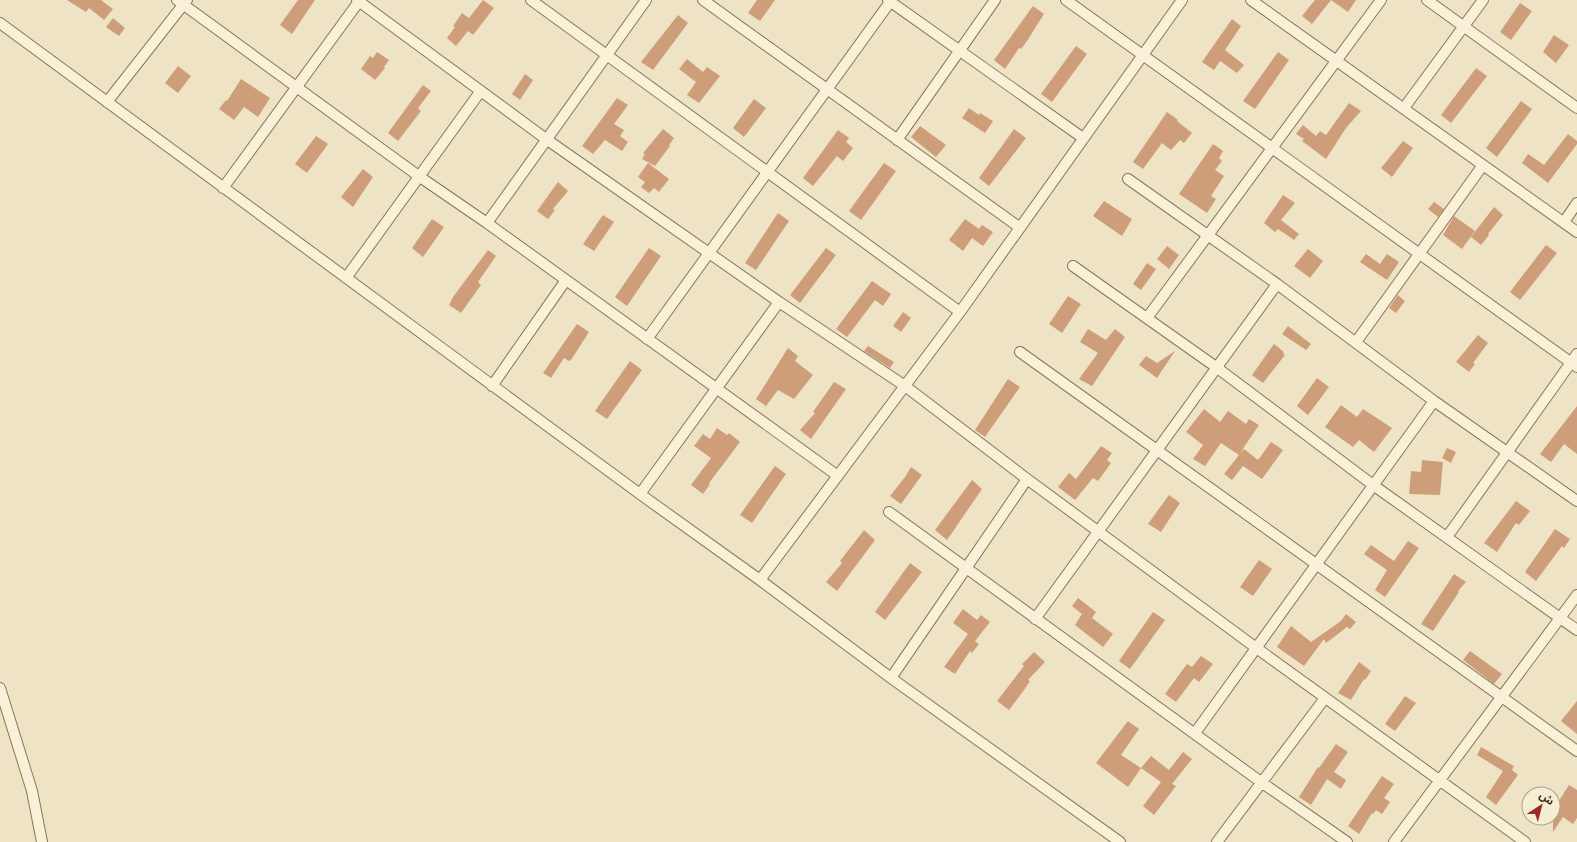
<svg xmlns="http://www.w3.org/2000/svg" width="1577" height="842" viewBox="0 0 1577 842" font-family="Lora,'Noto Sans Arabic',serif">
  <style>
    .building { fill: #ce9e7a }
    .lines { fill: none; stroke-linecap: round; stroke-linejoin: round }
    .minor-casing { stroke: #8a755a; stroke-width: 12 }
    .minor { stroke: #f9f0d8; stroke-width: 10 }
  </style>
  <rect width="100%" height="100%" fill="#efe3c5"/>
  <path class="building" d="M67,0H101L113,9L104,20L89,8L86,12Z
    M298,0H315L292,34L280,25Z
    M483,0L494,8L473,35L468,31L456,46L447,38L455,27L453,26L462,13L469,18Z
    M757,0H775L760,21L748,13Z
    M1315,0H1356L1348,12L1331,0L1312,24L1302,16Z
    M1520,3L1532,11L1511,40L1500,32Z
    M1033,6L1044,14L1027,41L1021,49L1019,48L1005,69L994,60Z
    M678,15L688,23L653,70L641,62Z
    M113,18L125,28L119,36L106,27Z
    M1232,19L1241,26L1225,50L1244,65L1237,73L1220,61L1214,70L1202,62Z
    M1554,35L1569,45L1556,63L1543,52Z
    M1076,46L1087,54L1052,102L1041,94Z
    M377,52L389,60L384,67L385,68L375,80L361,69L370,56L373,58Z
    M1278,52L1289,60L1255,109L1243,101Z
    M687,59L703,72L707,67L720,76L699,103L687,95L696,82L679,69Z
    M178,66L191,76L178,93L165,83Z
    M1476,68L1487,76L1451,123L1441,115Z
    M525,74L533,80L520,100L512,94Z
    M241,79L270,98L258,117L244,107L234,120L219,109L226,100L227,101Z
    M423,85L431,91L418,108L421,111L398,141L388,133Z
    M617,98L628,105L614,124L624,130L620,136L628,142L622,151L605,140L593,154L582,146Z
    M754,99L766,108L744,137L733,128Z
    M1521,101L1532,109L1497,157L1486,148Z
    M1349,103L1361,111L1346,128L1326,159L1302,141L1304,139L1296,134L1303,125L1316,136L1320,131L1326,135Z
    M969,108L979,115L980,113L993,121L985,133L962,118Z
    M1167,112L1178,120L1177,121L1192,133L1184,143L1180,140L1171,150L1162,143L1143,169L1133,162Z
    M920,126L946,145L936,157L911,137Z
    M663,129L674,138L669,145L670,146L655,166L642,159L645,154L643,153Z
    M1014,129L1026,138L989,186L979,178Z
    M838,130L849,138L846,142L853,148L843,161L837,156L813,186L803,178Z
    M1568,134L1577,141V144L1548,183L1522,163L1528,154L1544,165Z
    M316,136L328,144L307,173L295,164Z
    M1403,141L1413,148L1392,177L1381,168Z
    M1213,144L1223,151L1219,158L1222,161L1215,170L1224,176L1211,196L1216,199L1207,213L1179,194Z
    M648,163L669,179L659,192L654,188L649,193L641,187L645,182L638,177Z
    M884,163L896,171L861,220L849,211Z
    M363,169L373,177L353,207L341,197Z
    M558,182L568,191L553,209L555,210L548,219L537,211Z
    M1283,195L1295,203L1281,220L1299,234L1294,240L1278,229L1275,232L1264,223Z
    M1104,201L1132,219L1122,236L1093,216Z
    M1434,202L1444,209L1438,217L1428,209Z
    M1494,207L1503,215L1488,234L1489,235L1481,245L1471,237Z
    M778,213L789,221L756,270L745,263Z
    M603,215L614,222L594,251L583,244Z
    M1454,216L1475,231L1462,249L1443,235Z
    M432,219L444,227L423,257L412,248Z
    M965,219L979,229L982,225L993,232L983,246L972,238L963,251L949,240Z
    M1546,245L1557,253L1520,300L1510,292Z
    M1167,246L1179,255L1169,269L1157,259Z
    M649,248L661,256L627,306L615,297Z
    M826,248L836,255L800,303L790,295Z
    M1308,249L1323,261L1310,278L1294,266Z
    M488,250L496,256L478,282L481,285L461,313L449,305L453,297Z
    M1366,254L1380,264L1387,254L1399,262L1387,280L1360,262Z
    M1147,263L1156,269L1141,290L1133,284Z
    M872,281L891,294L883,306L875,300L847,337L836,329Z
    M1398,295L1405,301L1396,313L1389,308Z
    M1068,296L1081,304L1062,333L1049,324Z
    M903,312L911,318L901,332L893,326Z
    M577,324L589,332L571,360L569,361L564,358L551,378L543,373Z
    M1288,326L1311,344L1306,350L1282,334Z
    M1088,329L1106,340L1115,329L1125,337L1092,386L1079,379L1098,353L1080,342Z
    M1478,335L1488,343L1473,363L1475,364L1469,372L1456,362Z
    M1274,344L1284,352L1283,354L1285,355L1263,383L1252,375Z
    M868,346L894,362L890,368L864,351Z
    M788,348L798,356L795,361L813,375L794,399L778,390L766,406L756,399Z
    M1175,351L1157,378L1139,365L1146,356L1157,363Z
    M630,361L642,370L607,419L595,411Z
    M1317,378L1329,387L1308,415L1297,406Z
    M1008,379L1020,387L985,437L975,430Z
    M834,382L846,389L811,439L800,430L815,413L813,412Z
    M1341,405L1357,417L1363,409L1392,428L1374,452L1359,440L1353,447L1325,427Z
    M1577,406V454L1564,444L1551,462L1540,454Z
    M1204,409L1220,422L1228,411L1246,424L1249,419L1259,425L1240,453L1244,449L1258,460L1271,442L1283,450L1262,479L1243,466L1232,480L1224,474L1239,455L1221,443L1205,466L1193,459L1203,445L1186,432Z
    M717,428L727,435L729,433L740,442L709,483L710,484L703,494L691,485L711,458L694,446L703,434L710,439Z
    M1101,446L1112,453L1107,460L1111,463L1098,481L1093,478L1075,500L1058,487L1069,473L1076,479Z
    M1447,448L1456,452L1451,463L1442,458Z
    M1422,460L1443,462L1440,495L1409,494L1411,471L1421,472Z
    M775,466L786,474L752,523L740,515Z
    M911,467L922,475L901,504L890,496L905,477Z
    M972,480L982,489L947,540L935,530Z
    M1169,495L1180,503L1161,532L1148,524Z
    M1516,501L1530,511L1519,525L1516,523L1497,552L1484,543Z
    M1555,529L1570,539L1564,548L1562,546L1536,581L1525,572Z
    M864,530L875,540L837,591L826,582L842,563L840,561Z
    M1408,541L1419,548L1385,597L1375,590L1387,570L1364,554L1371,545L1394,561Z
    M1259,560L1272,569L1253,596L1240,587Z
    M910,563L922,572L885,620L875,612Z
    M1454,574L1466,582L1458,591L1459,592L1433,631L1421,624Z
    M1078,598L1096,612L1092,618L1113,634L1103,647L1075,625L1082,614L1072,606Z
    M963,609L977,620L981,615L990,622L975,641L979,644L972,653L970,651L955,674L944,667L968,634L953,623Z
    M1153,612L1165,620L1130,669L1119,661Z
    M1346,614L1356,622L1350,629L1347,627L1326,643L1324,639L1304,666L1277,647L1291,626L1311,642L1341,621Z
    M1470,651L1502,674L1494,684L1463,660Z
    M1034,652L1045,662L1028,680L1030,681L1024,690L1009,710L997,701L1024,666L1022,664Z
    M1201,656L1213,664L1199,682L1194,678L1176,702L1165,694L1187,664L1192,667Z
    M1359,662L1371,671L1365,680L1364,679L1351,700L1338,693Z
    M1405,696L1416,703L1395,731L1385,724Z
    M1577,701V734L1561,721Z
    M1128,721L1139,729L1121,755L1141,768L1128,787L1096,763Z
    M1336,744L1348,752L1334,772L1346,780L1341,789L1327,779L1311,805L1299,797L1318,767L1319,768Z
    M1481,747L1514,766L1512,770L1518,775L1496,805L1486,797L1503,771L1477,755Z
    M1183,752L1192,759L1172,784L1176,786L1154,815L1143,806L1161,782L1141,768L1151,756L1169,770Z
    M1382,776L1394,784L1384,798L1390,802L1382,814L1376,810L1373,814L1372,813L1359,834L1348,826Z
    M1569,785L1577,790V818L1573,824L1563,817L1553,832V810Z"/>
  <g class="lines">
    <g class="minor-casing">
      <path id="minor" d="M177,0L420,177L487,223L838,476
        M357,0L546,139L779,302L905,386L1027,479L1255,647L1525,842
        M531,0L960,312
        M703,0L1019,227
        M888,0L1083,138
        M1066,0L1577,367
        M1251,0L1577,232
        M1427,0L1577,108
        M0,23L640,494L760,580L891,678L1120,842
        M107,102L187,0
        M1404,108L1483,0
        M897,140L995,0
        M1128,179L1277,284L1434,401L1577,501
        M223,188L360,0
        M1564,222L1577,203
        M487,223L646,0
        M1073,266L1216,367L1373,485L1577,630
        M346,278L480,92
        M1147,318L1381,0
        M647,339L890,2
        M1356,342L1483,165
        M1020,352L1577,751
        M492,386L566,280
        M640,494L779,302
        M889,512L1261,782L1347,842
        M1447,537L1577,354
        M760,580L960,312L1182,0
        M1035,619L1277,284
        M891,678L1027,479
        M0,688L32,791L42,842
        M1195,733L1434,401
        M1217,842L1325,698
        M1394,842L1577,595"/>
    </g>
    <use href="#minor" class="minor"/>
  </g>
  <g transform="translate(1541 806) rotate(36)"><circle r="19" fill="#f6edd5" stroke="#aba08c"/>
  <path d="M0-3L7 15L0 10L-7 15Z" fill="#9b2a29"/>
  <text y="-6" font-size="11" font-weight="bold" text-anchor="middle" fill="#3a2c1f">ش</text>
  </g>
</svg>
